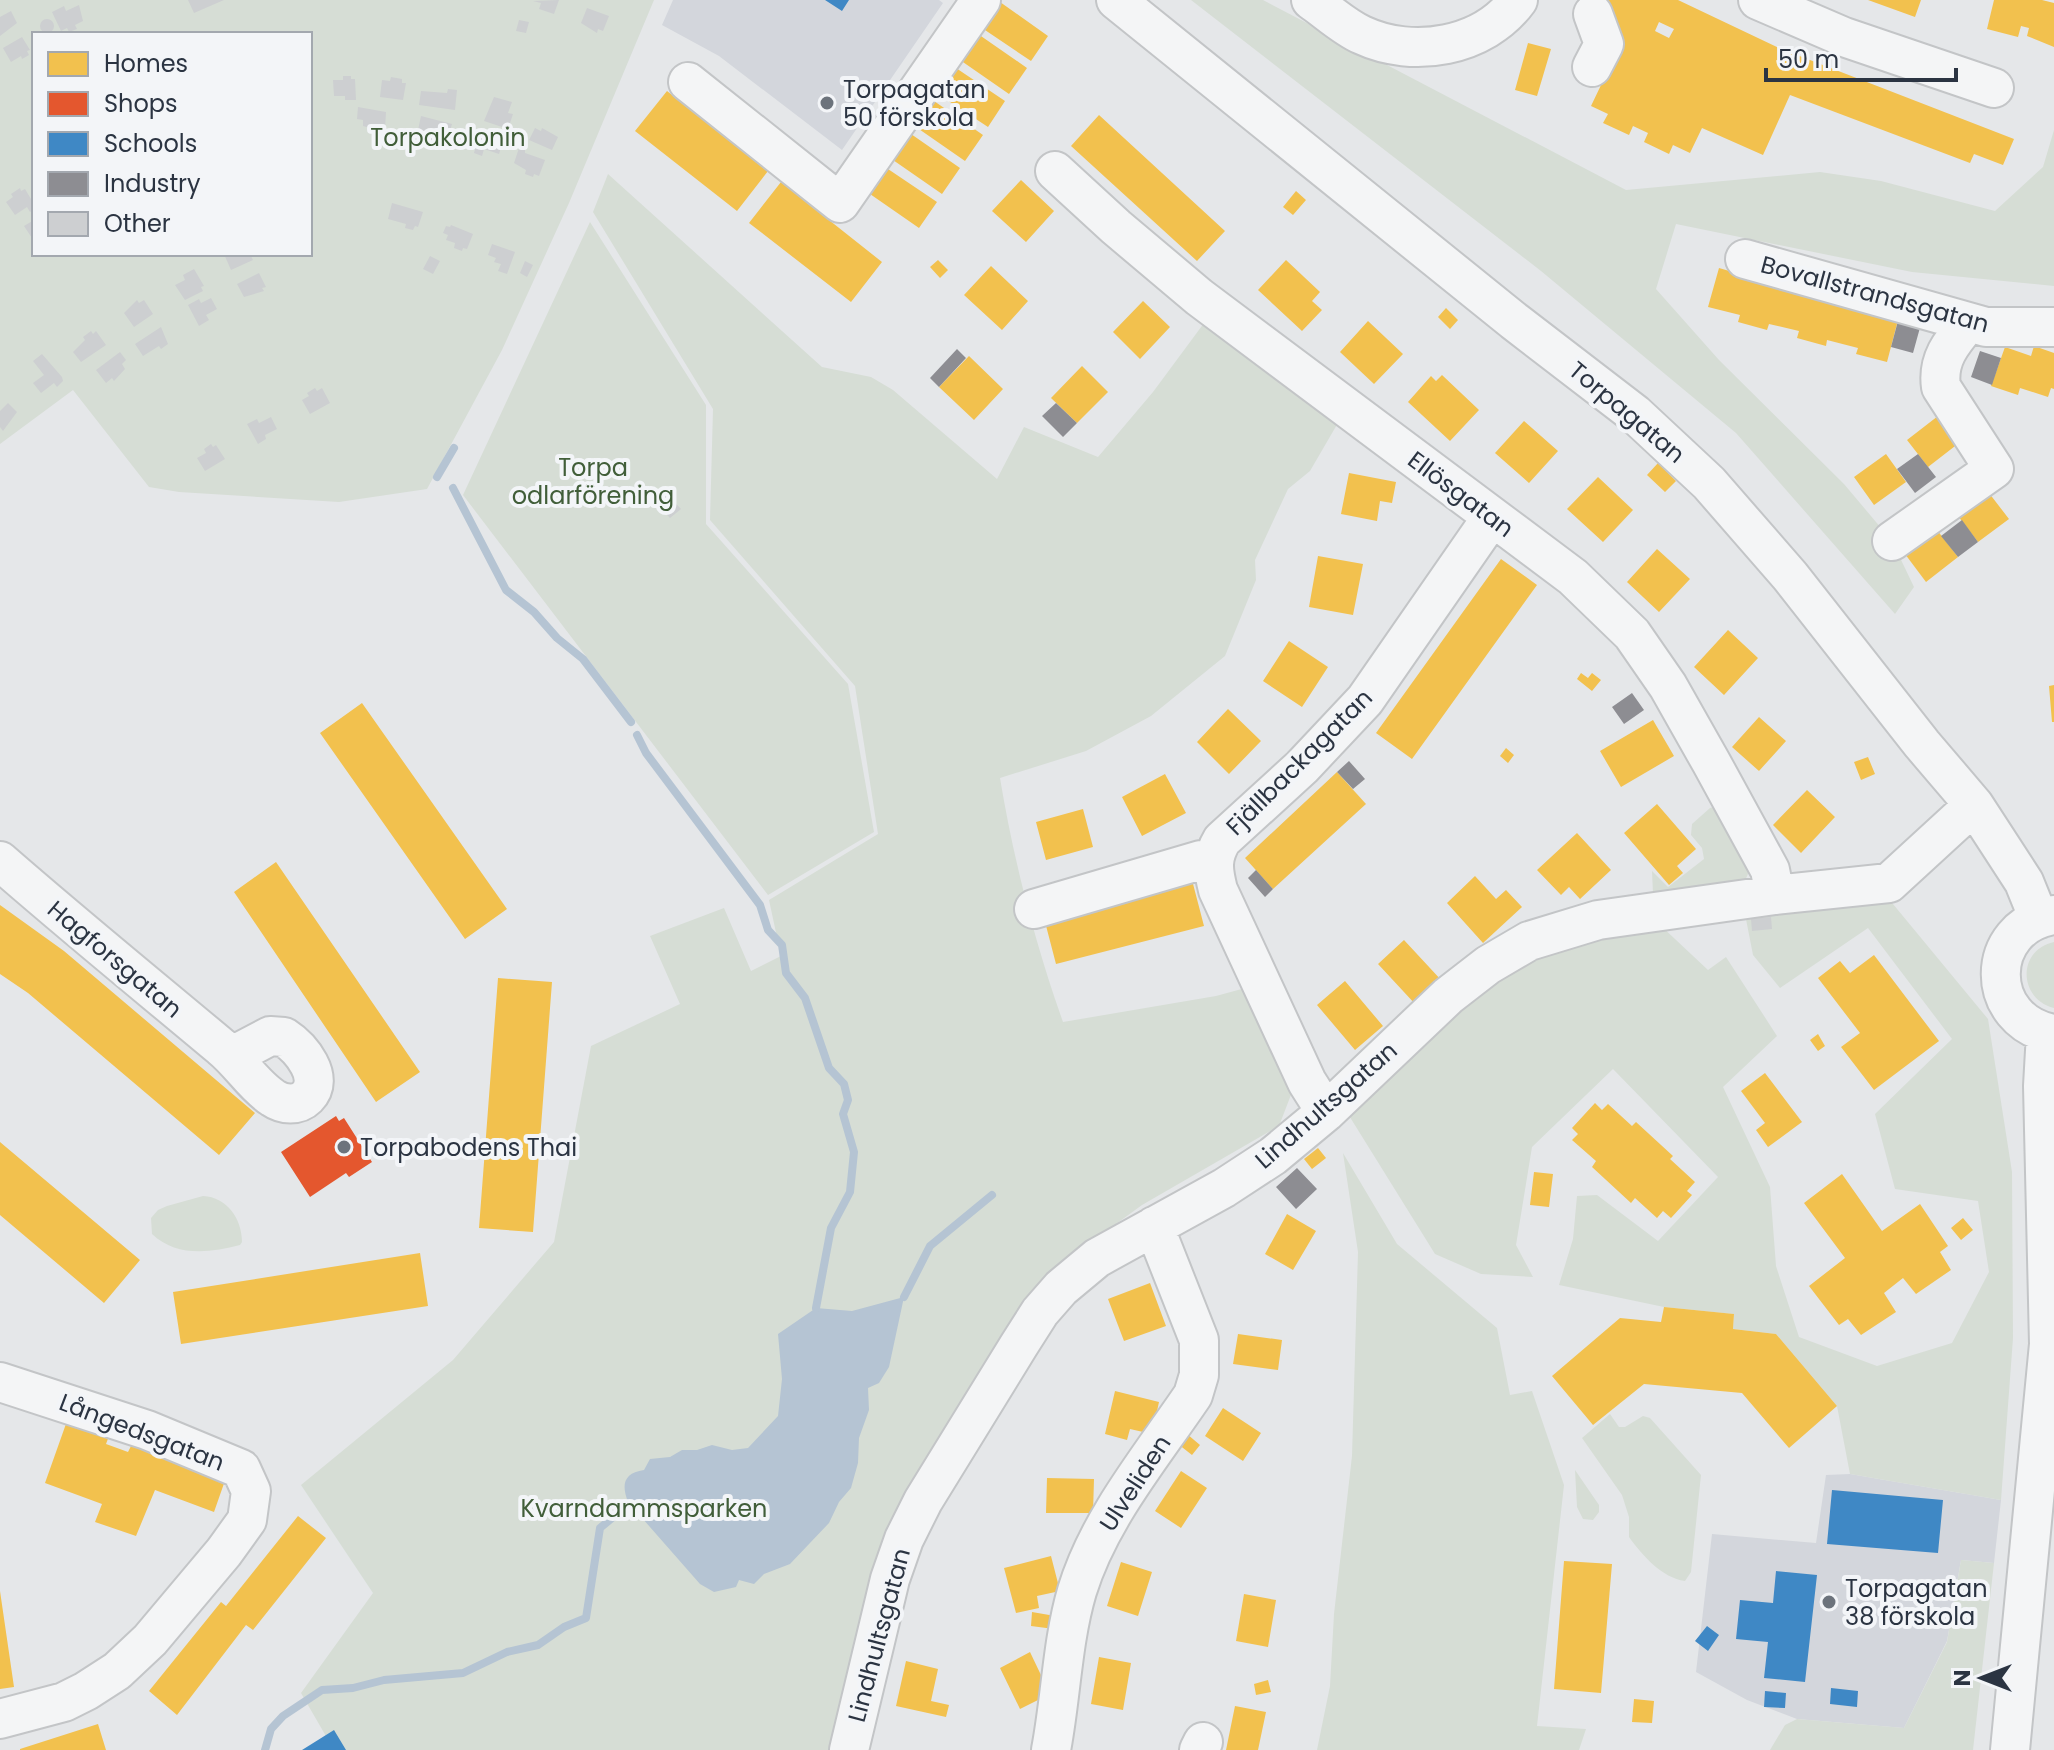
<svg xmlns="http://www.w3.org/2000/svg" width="2054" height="1750" viewBox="0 0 2054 1750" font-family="Poppins,sans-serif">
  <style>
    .built { fill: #d3d6dc }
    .green { fill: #d6ddd5; fill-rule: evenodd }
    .water { fill: #b5c4d3 }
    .homes { fill: #f2c14e; fill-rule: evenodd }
    .shops { fill: #e4572e }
    .schools { fill: #3f88c5 }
    .industry { fill: #8d8d92 }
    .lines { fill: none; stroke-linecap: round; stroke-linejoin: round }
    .stream { stroke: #b5c4d3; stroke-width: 8 }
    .building { fill: #cdcfd1 }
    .minor-casing { stroke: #c3c5c7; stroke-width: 42 }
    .minor { stroke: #f4f5f6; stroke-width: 38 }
    .poi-dot { fill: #6c737c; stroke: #f3f5f8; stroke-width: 3 }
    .labels { text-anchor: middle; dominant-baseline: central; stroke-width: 8; stroke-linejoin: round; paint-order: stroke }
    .poi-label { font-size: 24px; fill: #2b3442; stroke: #f3f5f8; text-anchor: start }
    .park-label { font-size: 24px; fill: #415e39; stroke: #f3f5f8 }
    .street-label { font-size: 24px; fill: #2b3442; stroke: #f3f5f8 }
  </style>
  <rect width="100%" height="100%" fill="#e5e7e9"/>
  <path class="built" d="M673,0H939L943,3L842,150L719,56L662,25Z
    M1850,1474L2001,1500L1994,1563L1961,1560L1947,1641L1904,1728L1797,1719L1747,1700L1696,1672L1712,1534L1816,1543L1826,1475Z"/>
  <path class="green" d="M0,0H654L569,203L502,350L427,489L339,502L179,492L149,487L73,390L0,444ZM34,34H310V254H34Z
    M1191,0H1263L1626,190L1820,172L1881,181L1995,211L2043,167L2054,130V286L1912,272L1676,224L1656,289L1719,360L1844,484L1892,541L1914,587L1895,614L1736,433L1541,271Z
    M608,174L822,367L871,377L893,390L997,479L1024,427L1098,457L1153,392L1210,315L1342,416L1310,471L1288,489L1255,560L1256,580L1225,656L1151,716L1086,751L1000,778C1014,862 1035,943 1063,1022L1216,996L1249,987L1294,1087L1279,1126L1142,1205L1065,1261L1004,1338L830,1750H334L301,1693L373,1593L301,1485L453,1360L554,1242L591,1046L680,1004L650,936L724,908L751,971L781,956L769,900L878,834L855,686L710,520L713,409L593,212Z
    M590,222L706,405V524L848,684L874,832L768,895L463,495Z
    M1716,806L1754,860L1744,883L1653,894L1652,871L1668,887L1704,859L1702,848L1691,835L1692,824L1710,808Z
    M1888,898L1988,1019L2012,1172L2013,1338L2001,1500L1850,1474L1837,1406L1776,1334L1733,1329L1734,1314L1664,1307L1559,1285L1573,1239L1577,1196L1597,1195L1658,1241L1718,1177L1613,1069L1532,1147L1516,1245L1533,1277L1481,1274L1435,1254L1348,1114L1458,1001L1572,938L1659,924L1708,970L1726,957L1777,1036L1723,1087L1770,1187L1776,1266L1799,1337L1877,1366L1952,1343L1989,1272L1978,1201L1895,1189L1875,1114L1952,1039L1868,928L1780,988L1753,955L1745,914Z
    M2054,942V1008C2018,999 2017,950 2054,942Z
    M1343,1153L1397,1244L1497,1328L1510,1395L1532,1391L1564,1485L1537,1726L1586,1729L1579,1750H1317L1330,1686L1334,1614L1352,1456L1358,1252Z
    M203,1196C227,1197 242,1219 242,1242L240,1245C209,1253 176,1257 152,1234L151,1218L158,1210L167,1206Z
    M1610,1414L1619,1427H1625L1643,1416L1650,1418L1701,1475L1691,1572L1685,1581C1662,1578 1642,1555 1629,1537V1517L1622,1495L1582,1438Z
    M1575,1470L1599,1505V1512L1593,1520L1583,1519L1577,1507Z
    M1961,1560L1994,1563L1973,1750H1770L1785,1725L1797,1719L1904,1728L1947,1642Z"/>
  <path class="water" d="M904,1297L889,1367L879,1383L868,1388L869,1410L859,1438L858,1463L851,1488L839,1502L829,1523L790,1564L764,1574L754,1584L739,1580L736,1587L714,1592L700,1584L628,1502C621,1484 624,1473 644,1470L650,1459L670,1457L682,1450H697L712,1445L732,1450L748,1448L778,1416L782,1379L778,1334L816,1308L852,1311Z"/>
  <path class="homes" d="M1604,0H1678L1779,48L2014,139L2003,165L1974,154L1970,163L1790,95L1763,155L1702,128L1690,153L1673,145L1669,154L1644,142L1648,133L1633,126L1629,135L1603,123L1608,114L1591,106L1602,83L1572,69ZM1659,22L1674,29L1669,38L1655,31Z
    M1868,0H1921L1915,17Z
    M1994,0H2042L2054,3V47L2027,36L2029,28L2021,26L2018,37L1987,29Z
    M1000,2L1048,36L1031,61L982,28Z
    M978,34L1027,68L1009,94L960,60Z
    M1528,43L1551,49L1537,96L1515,90Z
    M956,68L1005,101L988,127L938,94Z
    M667,91L768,171L737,211L635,131Z
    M934,101L983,135L965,161L916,127Z
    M1099,115L1225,231L1197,261L1071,146Z
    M911,134L960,168L942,194L893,160Z
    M888,169L937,202L919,228L870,194Z
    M1021,180L1054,211L1026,242L992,211Z
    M781,182L882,262L851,302L749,223Z
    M1296,191L1306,200L1293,215L1283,207Z
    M938,260L948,270L940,278L930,267Z
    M1286,260L1320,292L1312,301L1322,310L1302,331L1258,290Z
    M991,266L1028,301L1002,330L964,295Z
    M1719,268L1750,277L1749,281L1778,288L1779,284L1898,320L1887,362L1856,354L1858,348L1827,340L1826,346L1797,338L1799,331L1769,324L1767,330L1738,322L1740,315L1708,307Z
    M1143,301L1170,327L1140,359L1113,332Z
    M1446,308L1458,320L1450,329L1438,317Z
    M1368,321L1403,354L1374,384L1340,352Z
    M2034,346L2054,353V389L2051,388L2048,397L2020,388L2018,395L1991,386L2005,347L2031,356Z
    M969,356L1003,389L974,420L939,387Z
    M1082,366L1108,392L1077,423L1051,398Z
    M1442,375L1479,410L1450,441L1408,402L1431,376L1436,381Z
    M1938,416L1959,443L1928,467L1907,440Z
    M1524,421L1558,451L1529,483L1495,453Z
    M1886,454L1906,482L1874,505L1854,477Z
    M1658,463L1676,481L1665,492L1647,475Z
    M1349,473L1396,482L1392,503L1380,501L1377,521L1341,514Z
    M1598,477L1633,510L1603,542L1567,509Z
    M1989,493L2009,519L1978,542L1958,516Z
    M1937,530L1958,557L1926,582L1905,554Z
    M1657,549L1690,579L1659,612L1627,582Z
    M1318,556L1363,564L1353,615L1309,607Z
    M1501,559L1537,585L1412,759L1376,733Z
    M1728,630L1758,658L1724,695L1694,667Z
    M1289,641L1328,667L1302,707L1263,681Z
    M1581,673L1588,678L1592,673L1601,680L1592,691L1577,679Z
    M2054,685V722H2052L2049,686Z
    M362,703L507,909L465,939L320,733Z
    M1228,709L1261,741L1229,774L1197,742Z
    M1759,717L1786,741L1759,771L1732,747Z
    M1653,720L1674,756L1621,787L1600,751Z
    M1506,748L1514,755L1508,763L1500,756Z
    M1868,757L1875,774L1861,780L1854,762Z
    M1337,772L1366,804L1273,889L1245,858Z
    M1165,774L1186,813L1142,836L1122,797Z
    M1807,790L1835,817L1801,853L1773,825Z
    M1657,804L1696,849L1677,866L1683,873L1669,885L1624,833Z
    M1083,809L1093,847L1046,860L1036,822Z
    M1577,833L1611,870L1580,899L1569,887L1561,895L1537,870Z
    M276,862L420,1072L376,1102L234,892Z
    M1475,876L1496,899L1506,890L1522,907L1483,943L1447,903Z
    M1192,880L1204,926L1056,964L1044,918Z
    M0,905L64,951L255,1113L219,1155L28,993L0,974Z
    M1404,940L1442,981L1416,1005L1378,964Z
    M1874,955L1939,1041L1874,1090L1841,1047L1860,1033L1818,978L1840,961L1850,973Z
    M498,978L552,982L533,1232L479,1228Z
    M1345,981L1383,1026L1355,1050L1317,1005Z
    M1818,1034L1825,1046L1818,1051L1810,1040Z
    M1765,1073L1802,1122L1768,1147L1756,1130L1765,1123L1741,1091Z
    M1595,1103L1602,1110L1608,1104L1632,1126L1636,1122L1673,1156L1670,1159L1695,1182L1687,1191L1692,1195L1671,1218L1663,1211L1657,1218L1635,1198L1631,1203L1592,1167L1596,1161L1572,1140L1578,1134L1572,1128Z
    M0,1142L140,1260L104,1303L0,1215Z
    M1318,1148L1326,1158L1312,1169L1304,1159Z
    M1534,1172L1553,1174L1549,1207L1530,1205Z
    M1842,1174L1882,1231L1920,1204L1948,1246L1940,1252L1951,1270L1916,1294L1903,1278L1884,1293L1896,1312L1861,1335L1848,1319L1839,1325L1809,1286L1845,1258L1804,1203Z
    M1287,1214L1316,1231L1293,1270L1265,1254Z
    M1963,1218L1973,1230L1961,1240L1951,1228Z
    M420,1253L428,1306L181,1344L173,1292Z
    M1150,1283L1166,1326L1124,1341L1108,1299Z
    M1664,1307L1734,1314L1733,1329L1776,1334L1837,1406L1789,1448L1742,1393L1644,1384L1593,1425L1552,1376L1620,1318L1661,1322Z
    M1238,1334L1282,1340L1278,1370L1233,1364Z
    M1115,1391L1159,1402L1152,1434L1130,1429L1127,1440L1105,1434Z
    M1223,1408L1261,1433L1243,1461L1205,1436Z
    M67,1421L109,1436L106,1444L128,1452L131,1446L165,1458L168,1450L228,1472L214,1512L155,1490L136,1536L95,1522L102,1504L45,1483Z
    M1187,1434L1200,1445L1192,1455L1178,1444Z
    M1181,1471L1207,1488L1181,1528L1155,1511Z
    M1047,1478L1094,1479L1093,1513H1046Z
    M298,1516L326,1538L253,1630L246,1625L177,1715L149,1691L221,1602L226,1606Z
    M1051,1556L1060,1591L1037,1596L1039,1608L1016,1613L1004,1568Z
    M1564,1561L1612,1564L1601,1693L1554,1689Z
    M1121,1562L1152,1572L1138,1616L1107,1606Z
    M0,1591L14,1687L0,1689Z
    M1244,1594L1276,1600L1268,1647L1236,1641Z
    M1032,1612L1055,1616L1054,1629L1031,1626Z
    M1030,1652L1050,1694L1020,1709L1000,1668Z
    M1099,1657L1131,1663L1123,1710L1091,1704Z
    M906,1661L938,1669L931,1701L949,1705L946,1717L896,1706Z
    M1268,1680L1271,1692L1256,1695L1254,1684Z
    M1634,1699L1654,1701L1652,1723L1632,1722Z
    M1235,1706L1266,1712L1258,1750H1226Z
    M98,1724L106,1750H20V1749Z"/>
  <path class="shops" d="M336,1116L339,1121L344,1118L372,1162L349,1177L346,1173L310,1197L281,1152Z"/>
  <path class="schools" d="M825,0H849L842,11Z
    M1832,1490L1943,1500L1938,1553L1827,1544Z
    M1776,1571L1817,1575L1805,1682L1764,1678L1768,1642L1736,1639L1740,1600L1773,1603Z
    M1707,1626L1719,1635L1708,1651L1695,1641Z
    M1831,1688L1858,1691L1857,1707L1830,1704Z
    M1765,1691L1786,1693L1785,1708L1764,1707Z
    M334,1730L346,1750H302Z"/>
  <path class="industry" d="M1899,317L1921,324L1913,353L1891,347Z
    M957,349L966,358L939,387L930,378Z
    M1980,351L2001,358L1992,385L1971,377Z
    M1056,403L1077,423L1063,437L1042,416Z
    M1918,454L1936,477L1915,493L1897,469Z
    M1962,520L1978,542L1958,557L1941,536Z
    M1632,693L1644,710L1624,724L1612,707Z
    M1349,761L1365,779L1353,789L1337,772Z
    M1256,870L1273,889L1265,897L1248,878Z
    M1297,1168L1317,1189L1296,1209L1276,1187Z"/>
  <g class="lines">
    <path class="stream" d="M437,477L454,448
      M453,488L506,590L534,612L557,638L583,659L631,722
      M637,735L646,753L760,905L768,930L782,945L786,973L805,998L829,1068L844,1084L848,1100L843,1114L854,1152L850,1192L831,1228L816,1308
      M904,1297L930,1246L992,1195
      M265,1750L271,1729L283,1716L322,1690L353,1688L384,1680L463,1673L507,1652L538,1645L564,1627L586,1618L600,1528L612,1518"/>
  </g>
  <path class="building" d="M188,0H224L194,13Z
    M559,0L554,14L539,9L541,3L533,1Z
    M79,5L83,21L75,25L77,29L69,32L67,28L61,31L52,12L64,6L66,11Z
    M587,8L609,16L603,31L598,29L597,33L581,23Z
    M11,11L17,23L0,36V17Z
    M40 26a7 7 0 1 1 14 0a7 7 0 1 1-14 0Z
    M519,20L529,22L526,33L516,31Z
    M22,37L30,50L27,51L29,55L22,59L21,56L11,62L3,48Z
    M343,76H351V79H355L356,100H345V96H334L333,80H343Z
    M391,77L402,79V83H406L403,100L380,97L382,80L390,81Z
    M448,89L457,90L455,110L419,105L421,91L447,93Z
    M494,97L512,102L508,113L513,114L508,129L484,121Z
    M358,107L386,112L385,129L381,131L363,126V120L357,119Z
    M421,116L452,124L446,144L437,143V148L425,145L428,132L418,130Z
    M535,128L541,131L542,128L558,137L552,150L529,140Z
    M480,132L503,140L499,154L484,149L482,156L474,153Z
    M519,148L525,150V153L545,160L539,176L534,174L533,177L525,174L526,170L514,163Z
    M20,188L21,191L25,189L34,204V209L30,212L27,207L15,215L6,202L13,197L11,194Z
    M392,203L423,212L418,227L415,226L413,230L405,228L406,224L388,219Z
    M34,220V241L24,226Z
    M451,225L473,234L467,249L463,248L462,251L454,248L455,243L446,240L448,235L443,233L446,226L450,227Z
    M492,244L515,252L507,274L498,271L501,264L494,262L496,258L488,255Z
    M224,254H250L253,260L231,270Z
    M430,256L440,261L433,274L423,269Z
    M525,261L533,265L527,277L520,273Z
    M194,269L204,286L201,287L203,291L185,300L175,285L185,280L183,275Z
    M259,273L266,287L262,288L264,291L244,297L237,284Z
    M211,298L217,309L206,315L209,320L199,326L188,305L199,299L201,303Z
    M137,300L139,303L144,300L153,314L134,327L124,313Z
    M161,327L168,344L161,349L159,346L143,356L135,344Z
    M91,331L93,334L96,331L106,345L81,362L73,352L85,340L83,337Z
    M120,352L126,360L122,364L125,369L114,381L112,378L106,383L96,370Z
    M42,354L62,377L63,381L57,387L54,383L41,393L33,383L44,375L33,361Z
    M315,388L317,391L322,388L330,403L310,414L302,400L309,396L307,393Z
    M8,403L17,412L3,431L0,427V411Z
    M271,417L277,429L265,435L266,439L258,444L247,424L257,419L259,423Z
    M211,444L213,447L216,445L225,459L205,471L197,458L206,453L204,449Z
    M666,493L681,509L670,518L656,503Z
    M1771,917L1772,929L1752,931L1751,919Z"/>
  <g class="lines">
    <g class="minor-casing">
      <path id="minor" d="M1116,0L1514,321L1635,414L1709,483L1790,576L1922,744L1974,805L2024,882L2039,919
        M1311,0C1327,11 1344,27 1362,35C1413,59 1484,47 1518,0
        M1758,0L1844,37L1994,88
        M1592,67L1604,44L1593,14
        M688,82L840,203L981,0
        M1055,171L1116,227L1199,297L1573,577L1632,634L1668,686L1711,762L1770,870L1775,895
        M1745,259L1986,327H2054
        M1892,541L1994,469L1941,387C1937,360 1951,343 1968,323
        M0,861C72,924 147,985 221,1047C240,1062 253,1085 273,1098C283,1105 298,1106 307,1097C326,1078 301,1048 284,1037L270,1036L232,1056
        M1034,909L1201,860L1213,861
        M2054,915C1983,926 1983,1022 2054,1034
        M1326,1112L1307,1082L1218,890C1213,870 1211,858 1222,840L1302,767L1365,700L1492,517
        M0,1382L147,1430L241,1469L251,1491L247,1520L224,1552L150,1640L117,1671L86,1691L64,1702L0,1719
        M849,1750L890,1579L904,1539L923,1501L1019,1345L1040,1312L1061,1288L1097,1258L1224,1188L1273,1156L1326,1112L1448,996L1488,965L1529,941L1598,920L1775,895L1889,883L1974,805
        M1051,1750C1061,1698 1062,1642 1077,1591C1099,1519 1151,1457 1193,1395L1199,1375V1340L1154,1226
        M1199,1750L1203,1742
        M2010,1750L2049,1344L2043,1086L2046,1033"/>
    </g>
    <use href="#minor" class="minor"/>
  </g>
  <g class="poi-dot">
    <circle cx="827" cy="103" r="8"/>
    <circle cx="344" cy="1147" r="8"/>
    <circle cx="1829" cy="1602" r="8"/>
  </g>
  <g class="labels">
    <g class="poi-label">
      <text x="843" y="89">Torpagatan<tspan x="843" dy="28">50 förskola</tspan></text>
      <text x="360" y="1147">Torpabodens Thai</text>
      <text x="1845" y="1588">Torpagatan<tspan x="1845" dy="28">38 förskola</tspan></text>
    </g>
    <g class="park-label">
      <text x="448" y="137">Torpakolonin</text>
      <text x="593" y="467">Torpa<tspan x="593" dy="28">odlarförening</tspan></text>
      <text x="644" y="1508">Kvarndammsparken</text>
    </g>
    <g class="street-label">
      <text transform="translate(1875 294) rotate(15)">Bovallstrandsgatan</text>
      <text transform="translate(1627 412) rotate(40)">Torpagatan</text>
      <text transform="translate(1461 494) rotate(37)">Ellösgatan</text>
      <text transform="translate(1299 762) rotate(-45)">Fjällbackagatan</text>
      <text transform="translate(115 959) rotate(40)">Hagforsgatan</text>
      <text transform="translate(1326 1105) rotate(-41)">Lindhultsgatan</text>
      <text transform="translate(142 1432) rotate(21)">Långedsgatan</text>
      <text transform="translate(1135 1483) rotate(-57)">Ulveliden</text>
      <text transform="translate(879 1635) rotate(-75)">Lindhultsgatan</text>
    </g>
  </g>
  <rect x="32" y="32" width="280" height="224" fill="#f3f5f8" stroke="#a3a8af" stroke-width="2"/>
  <rect x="48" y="52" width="40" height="24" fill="#f2c14e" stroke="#a3a8af" stroke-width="2"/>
  <text x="104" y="72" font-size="24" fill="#2b3442">Homes</text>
  <rect x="48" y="92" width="40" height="24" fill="#e4572e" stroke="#a3a8af" stroke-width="2"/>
  <text x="104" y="112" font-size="24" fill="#2b3442">Shops</text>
  <rect x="48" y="132" width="40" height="24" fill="#3f88c5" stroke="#a3a8af" stroke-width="2"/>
  <text x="104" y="152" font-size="24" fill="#2b3442">Schools</text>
  <rect x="48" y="172" width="40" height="24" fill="#8d8d92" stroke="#a3a8af" stroke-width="2"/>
  <text x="104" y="192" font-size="24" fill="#2b3442">Industry</text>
  <rect x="48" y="212" width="40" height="24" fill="#cdcfd1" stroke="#a3a8af" stroke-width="2"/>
  <text x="104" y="232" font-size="24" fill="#2b3442">Other</text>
  <g transform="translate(1982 1678) rotate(270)" stroke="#f3f5f8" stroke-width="6" paint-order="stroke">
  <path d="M0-6L14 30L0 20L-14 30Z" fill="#2b3442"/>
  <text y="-12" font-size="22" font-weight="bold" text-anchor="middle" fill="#2b3442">N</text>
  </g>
  <path d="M1766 68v12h190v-12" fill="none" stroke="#2b3442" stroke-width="4"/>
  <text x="1778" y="68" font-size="24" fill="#2b3442" stroke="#f3f5f8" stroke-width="6" paint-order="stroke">50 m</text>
</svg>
